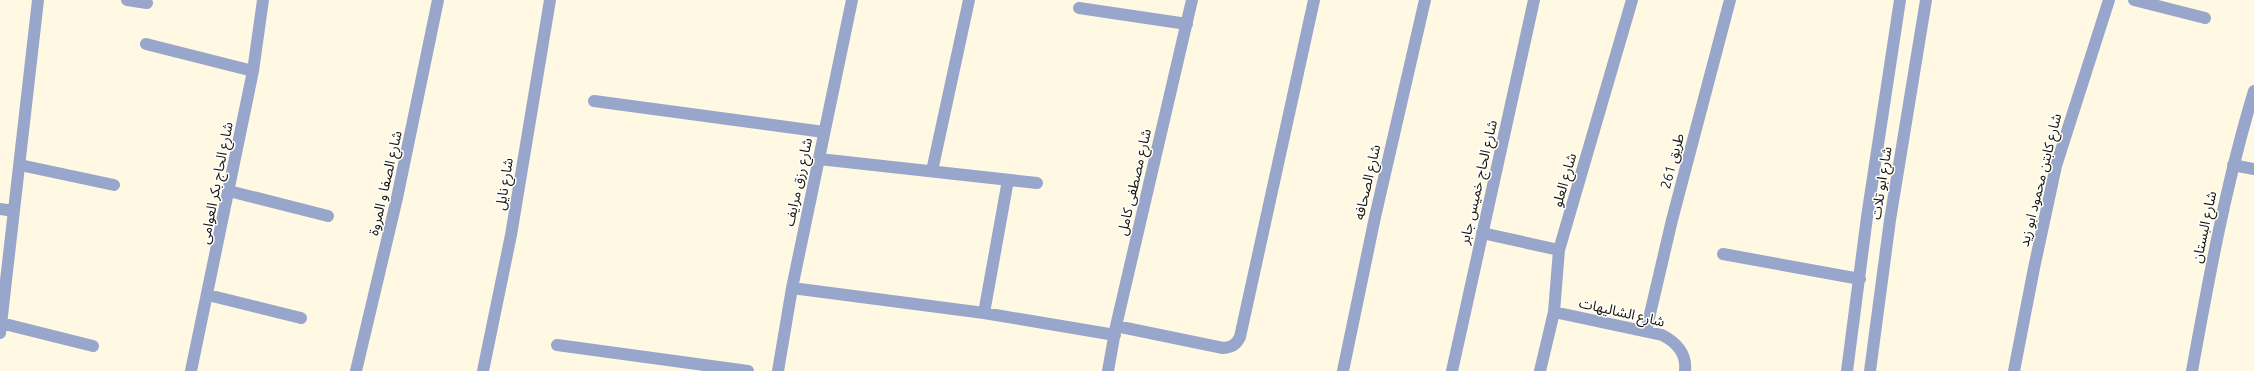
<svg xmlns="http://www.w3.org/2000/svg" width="2254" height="371" viewBox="0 0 2254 371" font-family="Ubuntu,'Noto Sans Arabic',sans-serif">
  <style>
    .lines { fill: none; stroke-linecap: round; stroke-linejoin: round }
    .minor { stroke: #98a6cc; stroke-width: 12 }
    .labels { text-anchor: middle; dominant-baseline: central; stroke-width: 3; stroke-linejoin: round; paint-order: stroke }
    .street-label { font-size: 14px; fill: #181408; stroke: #fff }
  </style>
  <rect width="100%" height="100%" fill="#fff9e3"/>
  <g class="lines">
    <path class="minor" d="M127,0L147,3
      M2134,0L2205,18
      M1079,8L1187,24
      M146,44L253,71
      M594,101L824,132
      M819,159L1037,183
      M20,165L114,185
      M2233,165L2254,169
      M932,171L969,0
      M229,191L328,216
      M0,209L14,211
      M1482,233L1559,250
      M1723,254L1860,279
      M792,288L984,313L1115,335
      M208,295L301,318
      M1554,312L1662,335C1676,342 1687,354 1685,371
      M984,313L1008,180
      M1,323L93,346
      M1116,326L1223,348C1232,347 1236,345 1240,337L1314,0
      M1646,331L1672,220L1730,0
      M0,333L38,0
      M557,345L748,371
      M191,371L253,71L263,0
      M356,371L397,198L438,0
      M483,371L511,235L550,0
      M778,371L792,288L852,0
      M1108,371L1116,326L1192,0
      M1343,371L1375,217L1425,0
      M1452,371L1534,0
      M1540,371L1554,312L1559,250L1632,0
      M1847,371L1867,217L1900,0
      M1870,371L1890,220L1926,0
      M2014,371L2034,268L2056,166L2109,0
      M2192,371C2209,277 2226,183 2254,91"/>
  </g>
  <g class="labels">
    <g class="street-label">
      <text transform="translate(1672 161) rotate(-75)">طريق 261</text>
      <text transform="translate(1564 180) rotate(-74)">شارع العلو</text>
      <text transform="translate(2040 180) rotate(-76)">شارع كابتن محمود ابو زيد</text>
      <text transform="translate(798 182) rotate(-78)">شارع رزق مرايف</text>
      <text transform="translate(1134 182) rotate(-77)">شارع مصطفى كامل</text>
      <text transform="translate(1367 182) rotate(-77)">شارع الصحافه</text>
      <text transform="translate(1478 182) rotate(-77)">شارع الحاج خميس جابر</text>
      <text transform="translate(216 183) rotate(-79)">شارع الحاج بكر العوامى</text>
      <text transform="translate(385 183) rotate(-77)">شارع الصفا و المروة</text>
      <text transform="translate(1881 183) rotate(-81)">شارع ابو تلات</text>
      <text transform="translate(504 184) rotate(-81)">شارع نايل</text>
      <text transform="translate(2204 227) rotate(-78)">شارع البستان</text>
      <text transform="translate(1622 312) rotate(13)">شارع الشاليهات</text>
    </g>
  </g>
</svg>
